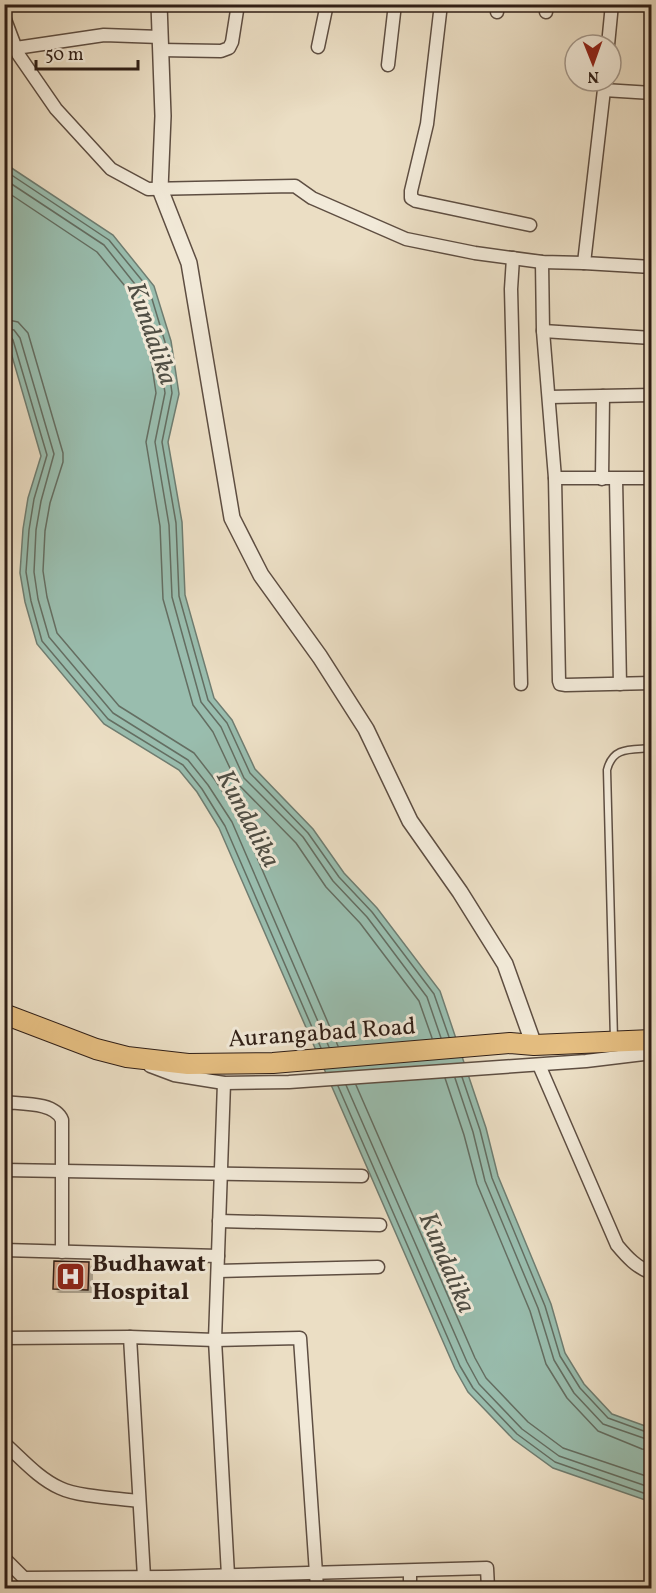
<svg xmlns="http://www.w3.org/2000/svg" width="656" height="1593" font-family="Vollkorn,serif">
  <defs>
    <filter id="shadow"><feDropShadow dx="5.5" dy="5.5" stdDeviation="1.5" flood-color="#0004"/></filter>
  </defs>
  <rect width="100%" height="100%" fill="#ebdec4"/>
  <filter id="stains"><feTurbulence type="fractalNoise" baseFrequency=".00333" numOctaves="4"/><feColorMatrix values="0 0 0 0 .2 0 0 0 0 .09 0 0 0 0 .02 0 0 0 .5 -.17"/></filter>
  <radialGradient id="worn" r=".72"><stop offset=".6" stop-color="#630" stop-opacity="0"/><stop offset="1" stop-color="#630" stop-opacity=".3"/></radialGradient>
  <polygon fill="#99bdae" stroke="#6f7d71" stroke-width="1.5" points="4,163 113,235 154,286 171,341 179,394 168,442 182,522 185,595 214,698 232,720 255,769 313,829 344,873 377,908 440,991 486,1128 498,1176 551,1304 565,1353 584,1384 612,1414 651,1428 651,1502 553,1468 513,1439 468,1392 455,1369 219,828 197,792 179,770 104,724 37,644 25,602 20,573 23,529 28,498 41,456 5,332"/>
  <g fill="none" stroke-linecap="round" stroke-linejoin="round">
    <g stroke="#646e62" stroke-width="1.5">
      <polyline points="4,170 109,240 149,289 165,342 172,393 162,442 176,523 179,596 208,700 227,723 250,773 308,833 339,877 372,912 434,994 449,1037"/>
      <polyline points="4,179 104,245 142,293 158,344 165,393 155,442 169,525 172,597 201,702 221,727 244,778 303,837 333,881 367,917 427,997 441,1038"/>
      <polyline points="4,190 97,252 134,297 149,346 156,393 146,442 160,526 163,599 193,705 213,732 237,783 296,843 326,887 360,923 419,1001 432,1038"/>
      <polyline points="4,319 18,322 28,333 63,453 63,462 50,503 45,531 43,571 47,597 57,633 119,706 194,753 215,780 240,818 338,1046"/>
      <polyline points="4,328 14,330 20,338 54,454 41,501 36,530 34,572 38,599 49,637 113,713 188,760 208,785 232,822 329,1047"/>
      <polyline points="4,335 10,336 13,340 47,455 34,499 29,530 26,572 31,601 42,641 108,719 183,765 202,789 225,826 321,1048"/>
      <polyline points="462,1077 480,1130 492,1178 545,1306 560,1356 580,1388 608,1418 652,1434"/>
      <polyline points="445,1078 464,1135 477,1184 530,1311 546,1364 567,1398 598,1431 642,1449 652,1450"/>
      <polyline points="455,1078 473,1132 485,1181 538,1308 554,1360 574,1393 603,1424 652,1441"/>
      <polyline points="346,1085 467,1362 479,1384 522,1429 559,1456 652,1488"/>
      <polyline points="356,1085 475,1358 486,1378 528,1422 563,1448 652,1478"/>
      <polyline points="338,1086 460,1366 473,1388 517,1434 555,1462 652,1496"/>
    </g>
  </g>
  <polygon fill="#d7a386" stroke="#2f1e16" stroke-width="1.5" filter="url(#shadow)" points="54,1261 89,1262 88,1290 53,1289"/>
  <g fill="none" stroke-linecap="round" stroke-linejoin="round">
    <defs>
      <path id="service" d="M 614,1040 L 607,770 C 613,746 631,750 652,748"/>
      <g id="minor">
        <polyline points="441,4 427,124 411,191 411,198 416,201 530,225"/>
        <polyline points="497,12 498,4"/>
        <polyline points="546,12 547,4"/>
        <polyline points="4,17 18,54 56,109 111,169 148,189 295,186 312,198 406,239 475,253 542,262 584,263"/>
        <polyline points="608,45 612,4"/>
        <polyline points="318,47 327,4"/>
        <polyline points="16,48 104,35 160,37"/>
        <polyline points="160,50 221,51 229,48 232,42 238,4"/>
        <polyline points="388,65 395,4"/>
        <polyline points="605,81 584,263 652,267"/>
        <polyline points="604,90 652,93"/>
        <polyline points="513,258 511,289 521,684"/>
        <polyline points="542,262 543,331 555,478 559,681 560,684 566,685 652,683"/>
        <polyline points="543,331 652,338"/>
        <polyline points="549,397 652,395"/>
        <polyline points="555,478 652,478"/>
        <polyline points="602,479 603,396"/>
        <polyline points="616,479 620,684"/>
        <path d="M 539,1065 L 617,1245 C 627,1257 637,1268 652,1273"/>
        <polyline points="150,1066 174,1075 224,1083 289,1082 586,1061 652,1053"/>
        <polyline points="224,1083 215,1340 228,1575"/>
        <path d="M 4,1102 C 21,1104 55,1102 62,1120 L 62,1252"/>
        <polyline points="4,1170 362,1176"/>
        <polyline points="219,1221 380,1225"/>
        <polyline points="4,1250 218,1256"/>
        <polyline points="218,1271 378,1267"/>
        <polyline points="4,1338 130,1337"/>
        <path d="M 4,1443 C 22,1459 38,1478 60,1488 C 79,1497 117,1498 139,1501"/>
        <polyline points="4,1558 24,1578 168,1577 487,1568 488,1588"/>
        <polyline points="410,1571 410,1588"/>
        <polyline points="144,1577 130,1337 215,1340 300,1338 317,1588"/>
      </g>
      <polyline id="tertiary" points="159,4 163,116 160,189 189,263 232,518 261,575 320,657 366,729 410,821 460,892 505,964 534,1045"/>
      <polyline id="primary" points="4,1014 96,1049 127,1057 188,1064 273,1063 510,1043 534,1045 652,1040"/>
    </defs>
    <use href="#service" stroke="#5e4e42" stroke-width="9"/>
    <use href="#minor" stroke="#5e4e42" stroke-width="15"/>
    <use href="#tertiary" stroke="#5e4e42" stroke-width="18"/>
    <use href="#primary" stroke="#2f1e16" stroke-width="22"/>
    <use href="#service" stroke="#f2ead9" stroke-width="6"/>
    <use href="#minor" stroke="#f2ead9" stroke-width="12"/>
    <use href="#tertiary" stroke="#f2ead9" stroke-width="15"/>
    <use href="#primary" stroke="#e6bf82" stroke-width="20"/>
  </g>
  <defs>
    <symbol id="hospital-square" viewBox="-11 -11 22 22"><rect x="-9" y="-9" width="18" height="18" rx="4" fill="#8f2418" stroke="#f2ead9"/><path d="M-5-5h3v3.5h4V-5h3V5h-3V1.5h-4V5h-3Z" fill="#fff"/></symbol>
  </defs>
  <g fill-rule="evenodd">
    <use href="#hospital-square" x="54" y="1260" width="33" height="33"/>
  </g>
  <g text-anchor="middle" stroke-width="6" stroke-linejoin="round" paint-order="stroke">
    <g font-size="24" fill="#2f1e16" stroke="#f2ead9">
      <text transform="translate(322 1032) rotate(-4)" y="8">Aurangabad Road</text>
    </g>
    <g font-size="24" font-weight="bold" fill="#2f1e16" stroke="#f2ead9" text-anchor="start">
      <text x="92" y="1271">Budhawat<tspan x="92" dy="28">Hospital</tspan></text>
    </g>
    <g font-size="26" font-style="italic" fill="#4f4e44" stroke="#f2ead9">
      <text transform="translate(153 333) rotate(71)" y="9">Kundalika</text>
      <text transform="translate(249 818) rotate(62)" y="9">Kundalika</text>
      <text transform="translate(448 1262) rotate(67)" y="9">Kundalika</text>
    </g>
  </g>
  <rect width="656" height="1593" fill="none" stroke="#ebdec4" stroke-width="24"/>
  <rect x="6" y="6" width="644" height="1581" fill="none" stroke="#2f1e16" stroke-width="3"/>
  <rect x="12" y="12" width="632" height="1569" fill="none" stroke="#2f1e16" stroke-width="1.5"/>
  <g transform="translate(593 63) rotate(179)"><circle r="28" fill="#f2ead9" stroke="#a4988b" stroke-width="1.5"/>
  <path d="M0-4.5L10 22L0 15L-10 22Z" fill="#8f2418"/>
  <text y="-9" font-size="16" font-weight="bold" text-anchor="middle" fill="#2f1e16">N</text>
  </g>
  <path d="M36 60v9h102v-9" fill="none" stroke="#2f1e16" stroke-width="3"/>
  <text x="45" y="60" font-size="18" fill="#2f1e16" stroke="#f2ead9" stroke-width="4.5" paint-order="stroke">50 m</text>
  <rect width="100%" height="100%" filter="url(#stains)"/>
  <rect width="100%" height="100%" fill="url(#worn)"/>
</svg>
